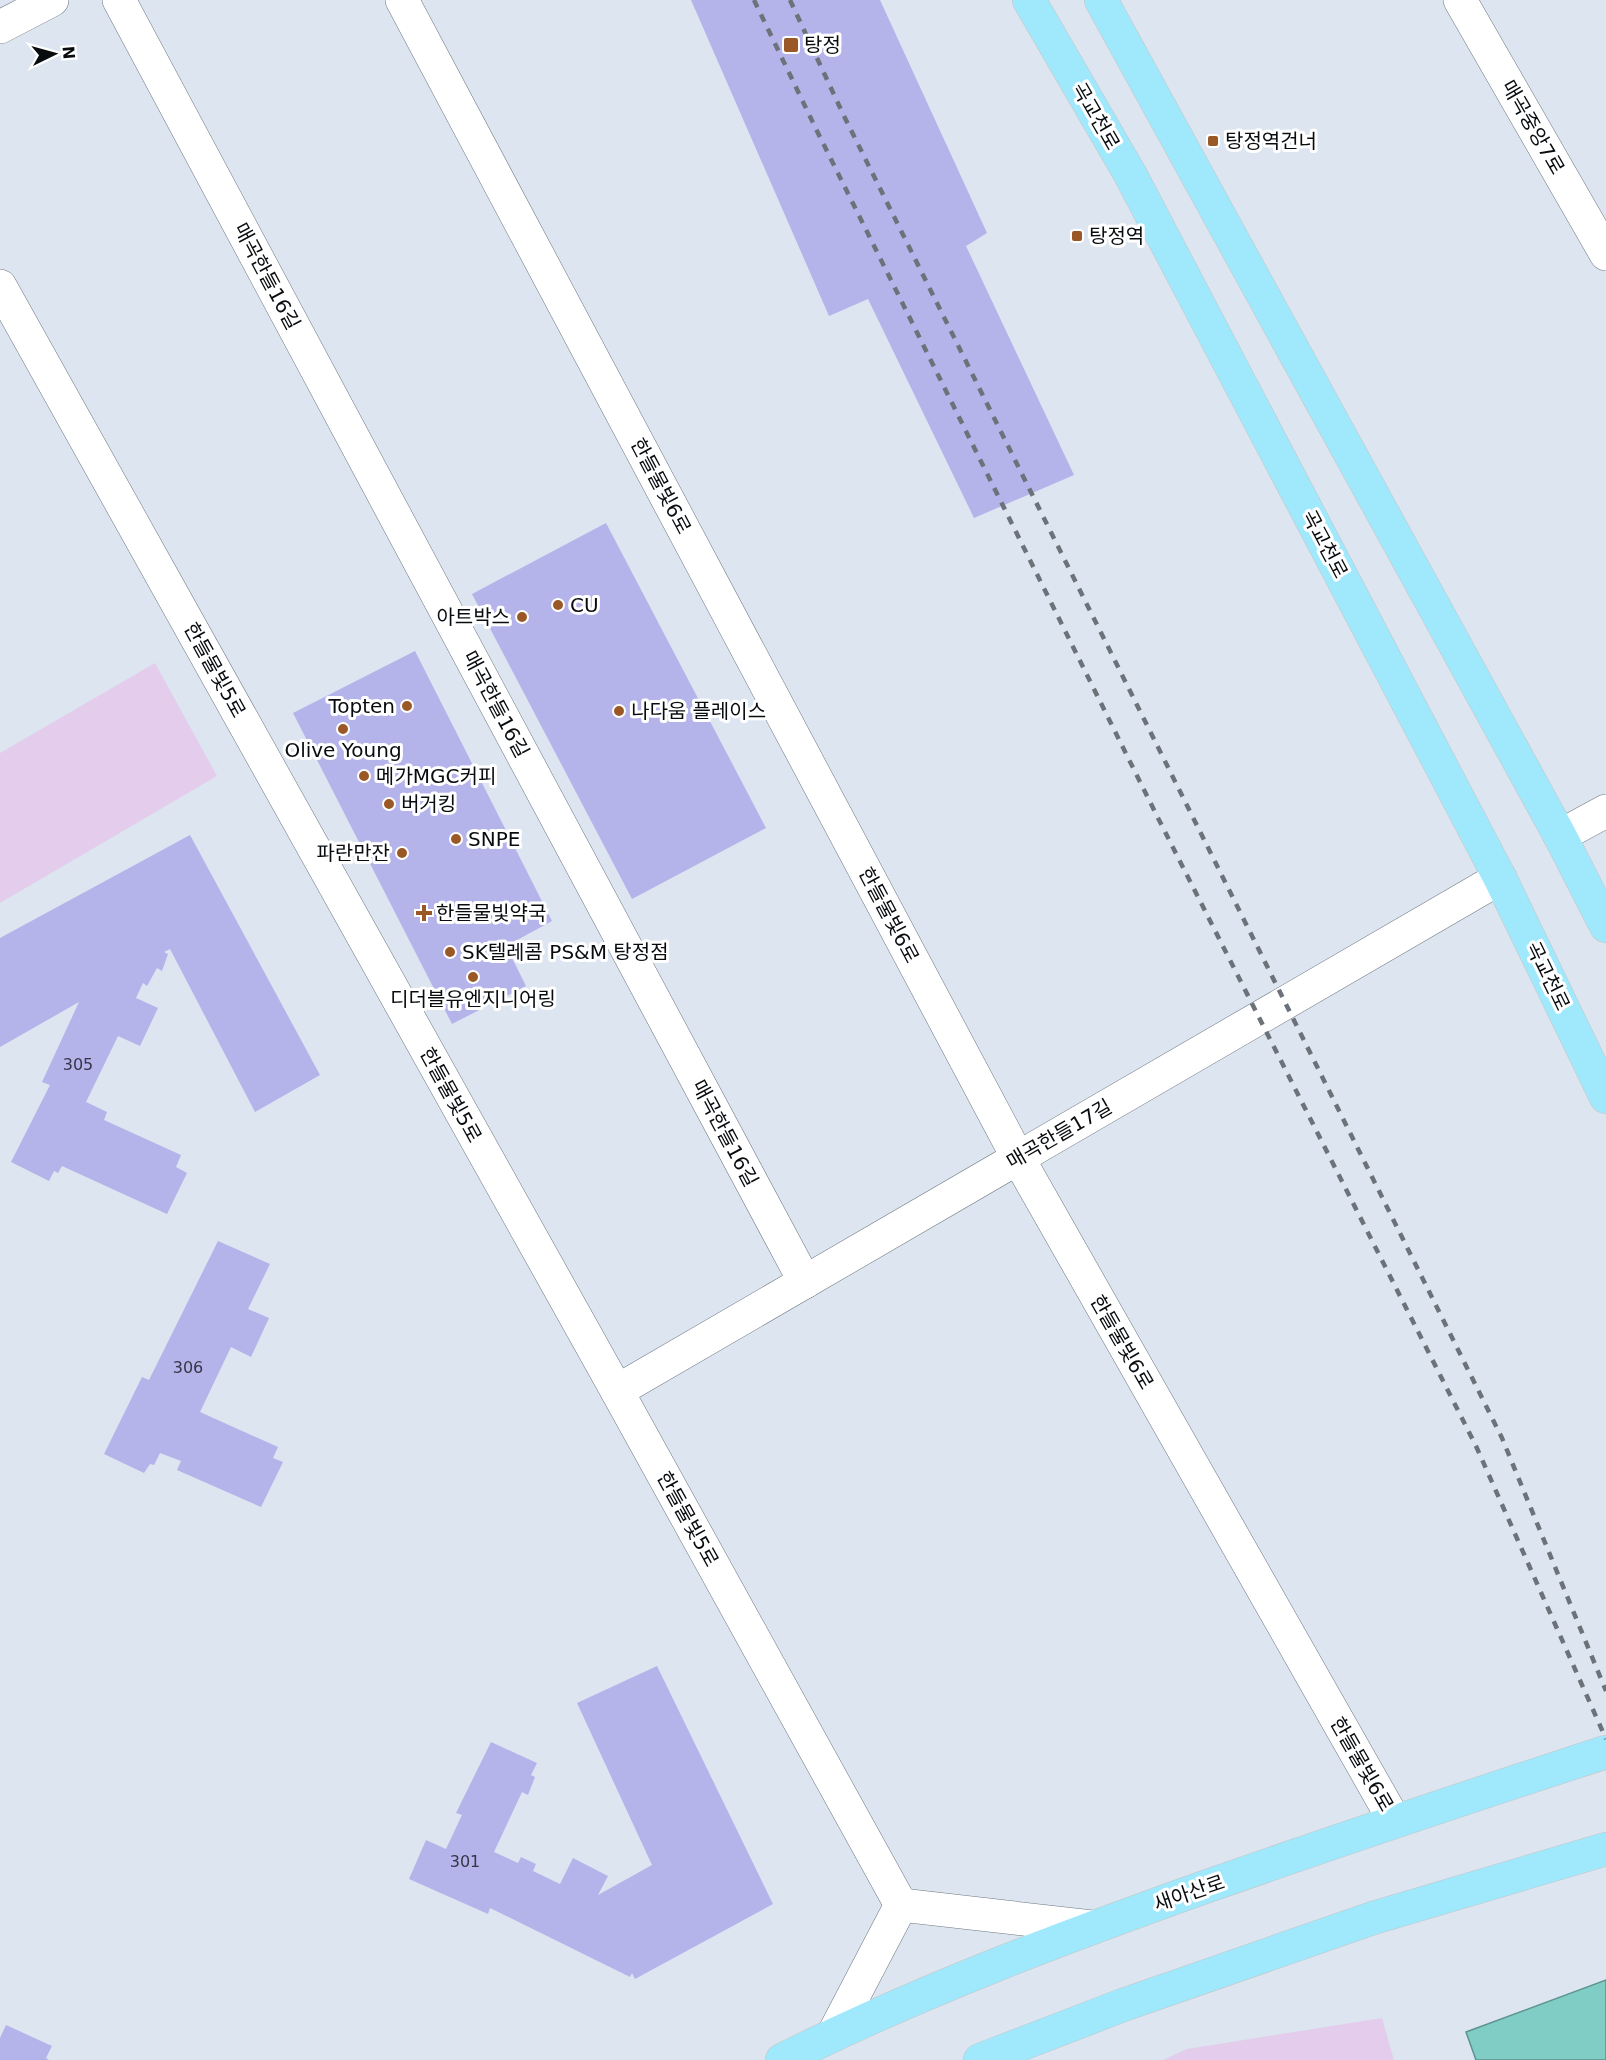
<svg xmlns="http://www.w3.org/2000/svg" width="1606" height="2060" font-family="'DejaVu Sans','Noto Sans KR',sans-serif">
  <rect width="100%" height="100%" fill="#dce5f0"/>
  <g fill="#e4cdec">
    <polygon points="155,663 217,776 0,903 0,753"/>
    <polygon points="1382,2018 1394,2060 1163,2060 1187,2049"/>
  </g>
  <polygon fill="#80cdc5" stroke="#5c938e" stroke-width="1.5" points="1606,1980 1606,2060 1476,2060 1466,2032"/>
  <g fill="#b4b4eb">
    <polygon points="691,0 880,0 987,233 966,246 1074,475 974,518 868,299 829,316"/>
    <polygon points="606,523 766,828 632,899 472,594"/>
    <polygon points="415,651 552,921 506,946 526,986 452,1024 293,713"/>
    <polygon points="190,835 320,1075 255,1112 170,949 164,952 168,954 162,971 157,968 147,986 143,983 136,998 158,1008 140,1046 118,1036 86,1102 107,1112 104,1120 181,1155 176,1167 187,1173 167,1214 62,1166 58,1173 54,1171 49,1181 11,1162 50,1085 42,1082 79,1002 0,1047 0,938"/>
    <polygon points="218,1241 270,1264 248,1309 269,1318 251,1357 231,1347 200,1412 278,1447 273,1458 283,1462 261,1507 177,1470 181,1461 160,1453 154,1465 150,1464 144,1473 104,1454 142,1377 149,1380"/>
    <polygon points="657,1666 773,1904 635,1979 632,1973 630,1977 490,1908 488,1914 409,1879 426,1840 446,1849 462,1815 456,1813 491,1742 537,1763 531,1775 535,1777 528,1795 522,1792 494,1852 518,1863 521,1857 536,1864 533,1871 560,1884 573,1858 608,1876 598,1895 652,1865 577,1703"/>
    <polygon points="6,2025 52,2046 46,2058 49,2060 0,2060 0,2038"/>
  </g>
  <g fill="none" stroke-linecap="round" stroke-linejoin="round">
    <defs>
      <g id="minor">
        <polyline points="119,0 805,1282"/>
        <polyline points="402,0 1018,1158 1394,1820"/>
        <polyline points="1460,0 1606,254"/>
        <polyline points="0,27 52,0"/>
        <polyline points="0,286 617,1391 901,1905"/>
        <polyline points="1560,836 1606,811"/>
        <polyline points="617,1391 1500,878"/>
        <polyline points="901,1905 1092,1927"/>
        <polyline points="833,2035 901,1905"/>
      </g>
      <g id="major">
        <polyline points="1029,0 1130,174 1500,878 1606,1097"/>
        <polyline points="1101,0 1560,836 1606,926"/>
        <path d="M 782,2060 C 918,1992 1059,1939 1202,1888 C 1336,1841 1471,1796 1606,1752"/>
        <polyline points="980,2060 1123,2005 1373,1918 1606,1849"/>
      </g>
    </defs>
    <use href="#minor" stroke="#6f7882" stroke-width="34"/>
    <use href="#major" stroke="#c4c5c5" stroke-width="34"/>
    <use href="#minor" stroke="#fff" stroke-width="33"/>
    <use href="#major" stroke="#a0e9fd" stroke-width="33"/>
    <g stroke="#6c7279" stroke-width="4.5" stroke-dasharray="8 8" stroke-linecap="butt">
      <polyline points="754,0 817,131 1156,814 1476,1446 1606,1739"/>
      <polyline points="790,0 843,114 1012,454 1502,1438 1606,1691"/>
    </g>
  </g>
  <g fill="#9b5827" stroke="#fff" stroke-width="2">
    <rect x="783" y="37" width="16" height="16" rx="3"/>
    <rect x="1207" y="135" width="12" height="12" rx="3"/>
    <rect x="1071" y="230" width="12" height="12" rx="3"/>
    <circle cx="558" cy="605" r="6"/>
    <circle cx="522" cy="617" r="6"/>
    <circle cx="407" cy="706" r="6"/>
    <circle cx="619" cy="711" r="6"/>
    <circle cx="343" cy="729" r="6"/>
    <circle cx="364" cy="776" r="6"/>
    <circle cx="389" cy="804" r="6"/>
    <circle cx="456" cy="839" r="6"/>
    <circle cx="402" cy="853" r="6"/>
    <path d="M421 904h6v6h6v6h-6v6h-6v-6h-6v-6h6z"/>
    <circle cx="450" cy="952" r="6"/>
    <circle cx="473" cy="977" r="6"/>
  </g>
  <g text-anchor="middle" stroke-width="6" stroke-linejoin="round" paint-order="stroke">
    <g font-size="16" fill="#343646">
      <text x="78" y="1070">305</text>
      <text x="188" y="1373">306</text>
      <text x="465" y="1867">301</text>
    </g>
    <g font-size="20" fill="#090c0f" stroke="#fff" text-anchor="start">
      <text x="804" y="52">탕정</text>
      <text x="1225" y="148">탕정역건너</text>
      <text x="1089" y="243">탕정역</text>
      <text x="570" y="612">CU</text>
      <text x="510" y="624" text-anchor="end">아트박스</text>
      <text x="395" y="713" text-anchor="end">Topten</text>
      <text x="631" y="718">나다움 플레이스</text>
      <text x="343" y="757" text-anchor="middle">Olive Young</text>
      <text x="376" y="783">메가MGC커피</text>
      <text x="401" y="811">버거킹</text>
      <text x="468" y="846">SNPE</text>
      <text x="390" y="860" text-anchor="end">파란만잔</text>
      <text x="436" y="920">한들물빛약국</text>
      <text x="462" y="959">SK텔레콤 PS&amp;M 탕정점</text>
      <text x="473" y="1006" text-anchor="middle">디더블유엔지니어링</text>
    </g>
    <g font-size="20" fill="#090c0f" stroke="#fff">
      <text transform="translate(1096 116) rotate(60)" y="7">곡교천로</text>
      <text transform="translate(1533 127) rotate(60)" y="7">매곡중앙7로</text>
      <text transform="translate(267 276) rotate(62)" y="7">매곡한들16길</text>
      <text transform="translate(661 486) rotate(62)" y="7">한들물빛6로</text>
      <text transform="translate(1325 544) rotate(62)" y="7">곡교천로</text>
      <text transform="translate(215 670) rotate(61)" y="7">한들물빛5로</text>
      <text transform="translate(496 704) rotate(62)" y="7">매곡한들16길</text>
      <text transform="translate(889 915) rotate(62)" y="7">한들물빛6로</text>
      <text transform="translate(1548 976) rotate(64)" y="7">곡교천로</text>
      <text transform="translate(451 1095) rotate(61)" y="7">한들물빛5로</text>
      <text transform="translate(725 1133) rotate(62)" y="7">매곡한들16길</text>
      <text transform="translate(1059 1134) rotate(-30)" y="7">매곡한들17길</text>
      <text transform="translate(1122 1342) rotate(60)" y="7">한들물빛6로</text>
      <text transform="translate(688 1519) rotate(61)" y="7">한들물빛5로</text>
      <text transform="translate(1362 1764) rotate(60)" y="7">한들물빛6로</text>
      <text transform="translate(1189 1893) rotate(-19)" y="7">새아산로</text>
    </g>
  </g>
  <g transform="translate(54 54) rotate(85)" stroke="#ffffff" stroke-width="4.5" paint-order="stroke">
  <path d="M0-4.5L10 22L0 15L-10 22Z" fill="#090c0f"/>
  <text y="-9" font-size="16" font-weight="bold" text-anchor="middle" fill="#090c0f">N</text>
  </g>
</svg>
